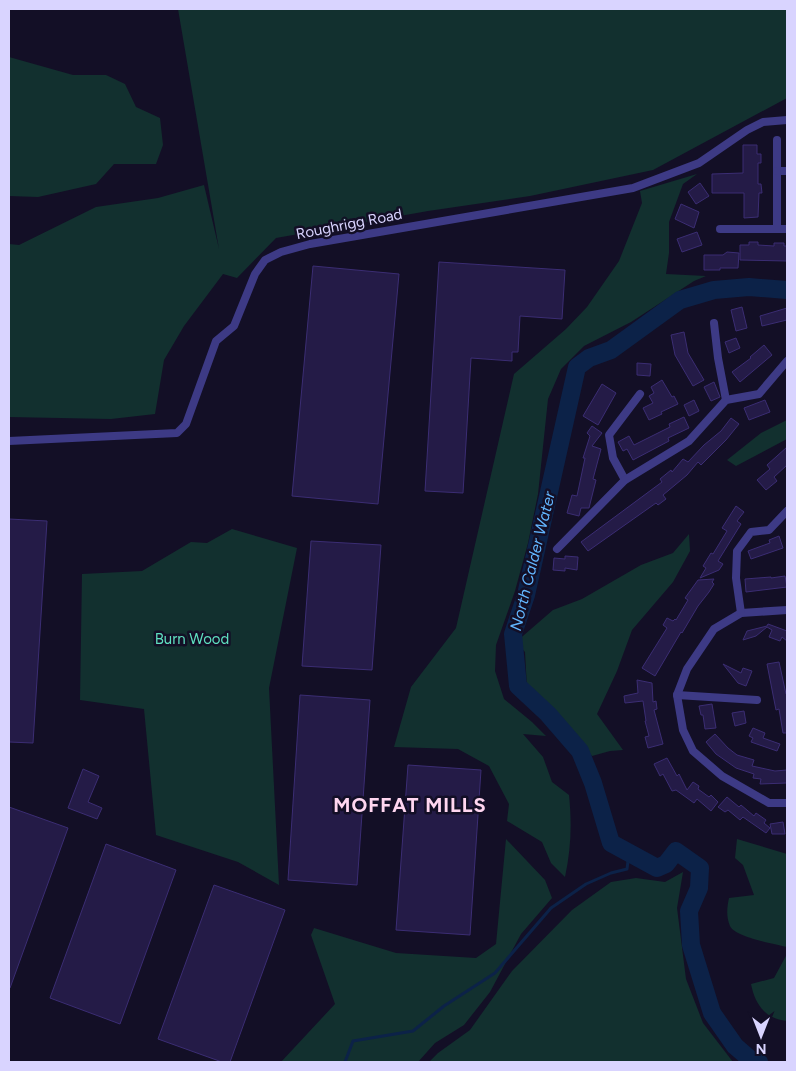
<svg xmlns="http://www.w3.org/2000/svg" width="796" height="1071" font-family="Figtree,sans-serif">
  <rect width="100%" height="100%" fill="#130f26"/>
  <g fill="#12302f">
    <polygon points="178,9 787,9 787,98 653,170 530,196 428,211 276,238 237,278 223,274 184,326 164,360 155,414 111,419 9,417 9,244 19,245 96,207 158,198 204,185 219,249"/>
    <polygon points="9,57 73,75 106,75 125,84 136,107 160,118 163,145 156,164 114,164 96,184 38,197 9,196"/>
    <path d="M 697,174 L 683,184 L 669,222 L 669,253 L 666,274 L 706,276 L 694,281 L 631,322 L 584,346 L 561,369 L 548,399 L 538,494 L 528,543 L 515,591 L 496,645 L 495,671 L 504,699 L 532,722 L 546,736 L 523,734 L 543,757 L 552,782 L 569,795 C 572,824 571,849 565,877 L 551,863 L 542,842 L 507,821 L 509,804 L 489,766 L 458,749 L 394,747 L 411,687 L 456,628 L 514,374 L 566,329 L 587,307 L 619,261 L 642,203 L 640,191 Z"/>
    <polygon points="787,420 787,439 736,466 727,460 761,433"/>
    <polygon points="232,529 297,548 269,688 279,885 238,862 156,835 144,709 80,700 82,574 142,571 191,542 207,543"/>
    <polygon points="689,534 690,551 673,582 632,630 617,671 597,714 623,750 610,751 592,756 559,717 527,688 525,652 516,642 553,610 582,599 641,565 673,553"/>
    <polygon points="506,839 545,880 552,898 521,934 490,992 464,1025 435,1043 418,1062 281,1062 335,1004 311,935 314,928 396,953 476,958 496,944"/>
    <path d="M 737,839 L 787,854 L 787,947 C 774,944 735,937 730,926 C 726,917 727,907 729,898 L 754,895 L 743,865 L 735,858 Z"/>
    <polygon points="683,872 677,908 686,979 703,1023 733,1062 429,1062 438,1053 470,1030 512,971 572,910 611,882 636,878 665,882"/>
    <path d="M 787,954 L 787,1021 C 765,1019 755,1004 751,984 L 774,978 Z"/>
  </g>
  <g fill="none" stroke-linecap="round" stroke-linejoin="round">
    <polyline stroke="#0c2248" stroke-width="3" points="345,1062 353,1041 413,1031 444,1006 495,973 551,908 586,884 611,873 627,869 629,853"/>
    <polyline stroke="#0c2248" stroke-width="18" points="759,1062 750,1059 735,1046 712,1013 691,945 689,911 699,888 700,868 676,851 666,864 657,868 611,843 593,783 580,751 548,714 518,686 513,634 526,595 577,367 589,358 611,350 680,300 714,290 749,287 787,290"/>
  </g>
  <g fill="#241b47" stroke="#3b2d73">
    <polygon points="743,145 757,145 757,154 761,154 761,163 758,163 758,184 761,184 762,193 759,193 758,217 744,218 744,193 712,193 712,174 743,173"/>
    <polygon points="700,183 709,196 696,204 688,192"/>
    <polygon points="681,204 699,212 694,228 675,219"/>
    <polygon points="697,232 702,245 682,252 677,239"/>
    <polygon points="749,242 758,242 758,245 774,246 774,243 784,243 784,246 787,246 787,261 740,260 740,245 749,245"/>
    <polygon points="727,252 739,253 738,268 720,268 720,270 704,270 704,255 723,255"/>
    <polygon points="439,262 565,270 562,319 520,316 518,352 512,352 512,361 471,358 463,493 425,491"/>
    <polygon points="313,266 399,274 378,504 292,496"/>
    <polygon points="742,307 747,328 736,331 731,310"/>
    <polygon points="787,308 787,320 762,326 760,316"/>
    <polygon points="684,332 688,353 704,380 693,386 675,355 671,335"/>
    <polygon points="736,338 740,348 729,353 725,342"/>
    <polygon points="764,345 772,355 740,382 732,372 751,358 750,357"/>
    <polygon points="637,363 651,364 650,376 637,375"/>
    <polygon points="662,380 672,397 674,396 678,404 661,412 662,414 649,420 643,408 653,403 649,396 654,393 651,387"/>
    <polygon points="714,382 720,397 711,401 704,387"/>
    <polygon points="602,384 616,393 598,425 583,416"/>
    <polygon points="694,400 699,411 689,416 684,405"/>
    <polygon points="765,400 770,412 749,420 744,408"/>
    <polygon points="684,417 689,428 668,438 669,441 633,460 627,449 623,451 618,442 629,436 634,445 670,427 669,424"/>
    <polygon points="731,418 739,424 726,440 701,465 698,462 687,475 663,495 666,499 658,505 656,503 588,551 581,542 662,482 660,479 671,470 672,472 683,459 688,462 704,445 721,431"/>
    <polygon points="592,426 602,433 592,446 601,449 593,479 596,480 589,508 581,508 579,516 567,513 572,495 577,496 585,458 583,458 590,436 587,433"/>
    <polygon points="787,447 787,465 774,477 777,481 766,490 757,480 770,469 767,465"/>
    <polygon points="736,506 744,512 737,521 741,524 718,561 723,564 719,570 700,578 706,568 703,566 711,553 713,554 727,531 722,528"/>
    <polygon points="9,519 47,521 33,743 9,742"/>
    <polygon points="779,536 783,548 751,559 748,551 770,543 769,540"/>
    <polygon points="311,541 381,545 372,670 302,666"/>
    <polygon points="565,556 578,557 577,570 565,568 565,571 553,570 554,558 565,559"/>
    <polygon points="785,576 787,587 746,592 745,579 771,577 771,578"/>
    <polygon points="714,579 712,582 714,584 709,592 698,606 682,633 681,632 655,676 642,668 667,628 663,625 667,618 673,621 675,619 676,620 688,600 685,598 698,580"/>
    <polygon points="768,624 787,631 787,641 782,637 780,641 769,637 772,630 767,627 756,636 743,640 747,631 767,626"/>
    <polygon points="779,662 786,694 787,694 787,733 783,733 779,709 776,710 767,664"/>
    <polygon points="723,664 741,673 743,668 752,671 746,686 738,683"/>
    <polygon points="637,680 652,683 653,702 656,701 657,709 654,710 663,744 648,748 645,737 649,736 645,721 646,721 643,701 625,703 624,696 638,693"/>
    <polygon points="300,695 370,700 357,885 288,880"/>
    <polygon points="712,704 716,728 705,729 703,715 701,715 699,706"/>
    <polygon points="744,711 746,723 735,726 732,713"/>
    <polygon points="753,728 765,733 763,738 780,744 777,751 751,742 753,738 749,736"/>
    <polygon points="715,734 728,748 737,755 754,760 752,766 775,771 787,770 787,783 760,784 761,779 753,778 754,774 736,768 716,754 706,742"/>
    <polygon points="667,758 677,776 679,774 687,790 693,782 699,786 698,789 709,797 711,795 718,802 711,811 697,799 694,803 676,790 672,791 663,774 660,776 654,764"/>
    <polygon points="408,765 481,770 470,935 396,930"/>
    <polygon points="83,769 99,776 88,802 102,808 97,819 68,808"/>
    <polygon points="727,797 739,807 741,805 754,816 756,813 766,820 764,823 770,828 766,833 743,817 740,820 728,810 725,812 718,807"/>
    <polygon points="9,807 68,828 10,988 9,988"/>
    <polygon points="783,822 785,834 772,834 770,824"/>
    <polygon points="106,844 176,870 120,1024 50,998"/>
    <polygon points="214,885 285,910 230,1062 222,1062 158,1039"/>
  </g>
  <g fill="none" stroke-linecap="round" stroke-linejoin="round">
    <g stroke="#3d3a85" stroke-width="8">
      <polyline points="777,140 777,229"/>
      <polyline points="777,171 787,171"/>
      <polyline points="720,229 787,229"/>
      <polyline points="714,323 718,358 726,400"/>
      <polyline points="9,441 177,433 186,424 216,341 234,326 255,274 265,260 281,252 310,244 633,188 699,163 747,130 763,122 787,120"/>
      <polyline points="625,480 613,458 609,435 640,394"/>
      <polyline points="557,549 625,480 689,441 726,400 759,394 787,361"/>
      <polyline points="787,610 741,613 714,629 687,669 677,695 683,730 693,751 722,776 769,803 787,803"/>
      <polyline points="741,613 736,578 737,551 751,532 769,530 787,511"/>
      <polyline points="677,695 757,700"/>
    </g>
  </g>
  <g text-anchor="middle" stroke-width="5" stroke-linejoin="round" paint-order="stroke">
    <g font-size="15" fill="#d9d4ff" stroke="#130f26">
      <text transform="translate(349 224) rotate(-11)" y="5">Roughrigg Road</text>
    </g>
    <g font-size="15" fill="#5fe0c0" stroke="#130f26">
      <text x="192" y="644">Burn Wood</text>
    </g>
    <g font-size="16" font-style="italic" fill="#62b6ff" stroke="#130f26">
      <text transform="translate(532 561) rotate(-76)" y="6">North Calder Water</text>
    </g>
    <g font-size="20" font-weight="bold" letter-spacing="1" fill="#ffd6f0" stroke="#130f26">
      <text x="410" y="812">MOFFAT MILLS</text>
    </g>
  </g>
  <rect width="796" height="1071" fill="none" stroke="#d9d4ff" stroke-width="20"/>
  <g transform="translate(761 1036) rotate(180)" stroke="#130f26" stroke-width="4" paint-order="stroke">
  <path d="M0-4L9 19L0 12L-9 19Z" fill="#d9d4ff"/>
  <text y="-8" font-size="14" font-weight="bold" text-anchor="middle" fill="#d9d4ff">N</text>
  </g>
</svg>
